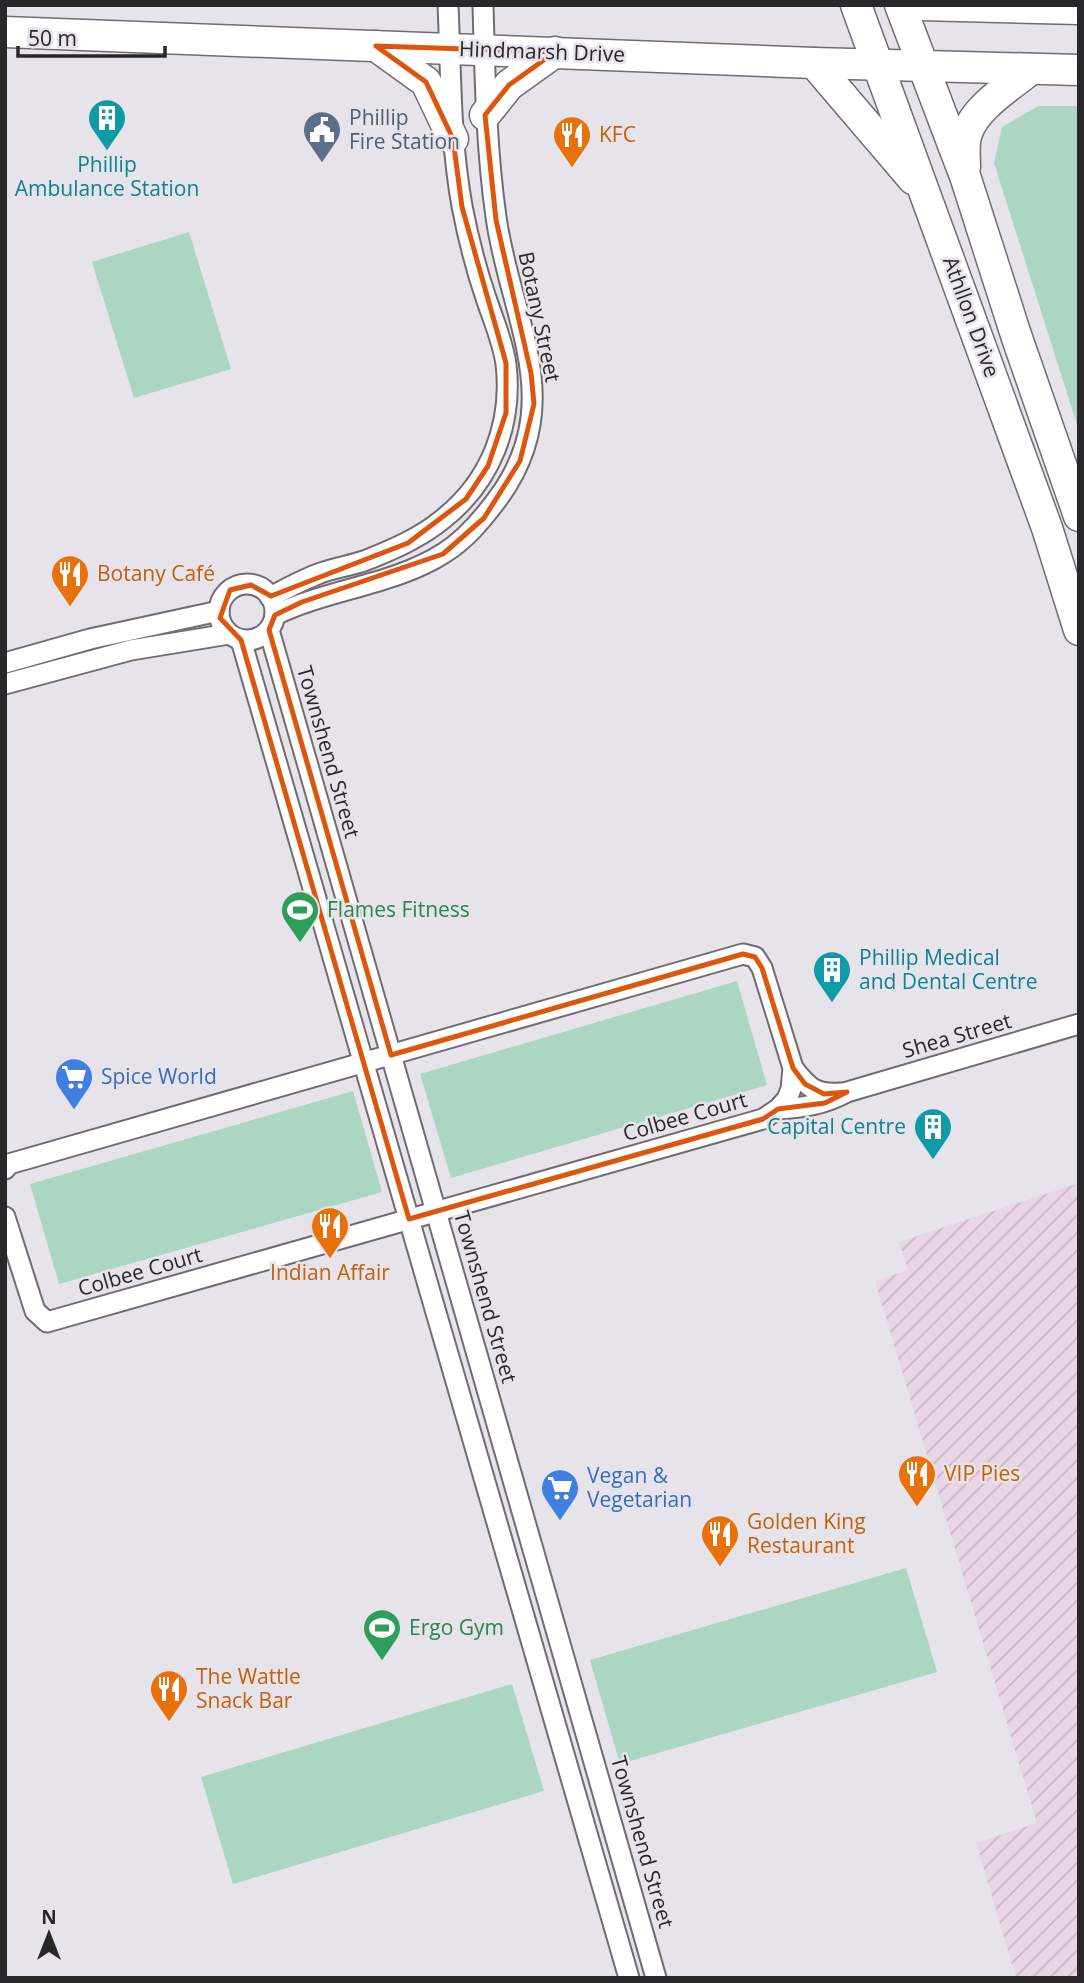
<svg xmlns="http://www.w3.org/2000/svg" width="1084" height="1983" font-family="'Open Sans',sans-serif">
  <defs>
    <pattern id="industrial-furrows" width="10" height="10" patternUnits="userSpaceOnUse" patternTransform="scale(1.75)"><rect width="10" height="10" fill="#e8d5e5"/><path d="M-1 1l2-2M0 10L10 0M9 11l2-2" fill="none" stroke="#c7b7c4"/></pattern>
  </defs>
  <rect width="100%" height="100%" fill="#e7e3ea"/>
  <polygon fill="url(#industrial-furrows)" points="1079,1183 1079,1978 1016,1978 976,1843 1037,1823 875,1281 908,1270 899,1242"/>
  <g fill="#abd6c2">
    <polygon points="1038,106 1079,106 1079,431 994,163 1002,127"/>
    <polygon points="189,232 231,369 134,398 92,262"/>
    <polygon points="737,981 767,1085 451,1178 420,1074"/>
    <polygon points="353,1091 382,1192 59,1284 30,1184"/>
    <polygon points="906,1568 937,1672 620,1764 590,1660"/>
    <polygon points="512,1684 544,1791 233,1884 201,1777"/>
  </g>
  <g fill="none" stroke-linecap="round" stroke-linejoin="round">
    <defs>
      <g id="minor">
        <circle cx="247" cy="612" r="28"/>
        <path d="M 270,597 C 286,589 302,580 318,574 C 333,568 349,566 364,561 C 392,550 420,538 443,519 C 491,481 513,424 506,364 C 503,342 493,319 486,298 C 476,269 468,237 462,206 C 450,140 451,72 448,5"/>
        <path d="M 275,615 C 328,589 394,585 444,553 C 465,540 481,521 496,501 C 570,404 510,319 496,217 C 486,146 485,76 483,5"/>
        <polyline points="269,630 656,1978"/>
        <polyline points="241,640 629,1978"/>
        <polyline points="5,663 90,639 219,611"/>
        <polyline points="5,684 131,650 229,634"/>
        <path d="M 793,1068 C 808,1088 816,1095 841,1093"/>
        <path d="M 778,1109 C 804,1108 824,1104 847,1092 L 1079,1024"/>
        <polyline points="5,1169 9,1164 743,954 755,957 762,968 793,1068 791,1089 787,1099 778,1109 763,1119 47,1322 35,1311 5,1217"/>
      </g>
      <g id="primary">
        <polyline points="856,5 1047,528 1079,630"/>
        <polyline points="900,5 966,179 1016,335 1079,516"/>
        <polyline points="921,5 1079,9"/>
        <polyline points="5,32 814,63 1079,70"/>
        <polyline points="376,46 426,82 453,139"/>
        <polyline points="814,63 913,179"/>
        <polyline points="485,115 509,85 555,52"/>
        <path d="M 965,167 C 965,155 963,144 967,133 C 976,106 1011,86 1031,69"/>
      </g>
    </defs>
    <use href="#minor" stroke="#706c72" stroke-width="23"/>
    <use href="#primary" stroke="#706c72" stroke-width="33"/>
    <use href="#minor" stroke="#fff" stroke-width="19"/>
    <use href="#primary" stroke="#fff" stroke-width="30"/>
  </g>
  <path fill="none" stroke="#de560d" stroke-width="5" stroke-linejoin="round" d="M 376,46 L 555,52 L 509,85 L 485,115 L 496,220 L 531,373 L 534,404 L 520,461 L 484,518 L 443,554 L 302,602 L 275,615 L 269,630 L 391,1055 L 743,954 L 755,957 L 762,968 L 793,1068 L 805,1084 L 824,1094 L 847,1092 L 825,1103 L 778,1109 L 763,1119 L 409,1219 L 241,640 L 220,618 L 230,590 L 251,585 L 271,596 L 408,543 L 466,499 L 488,466 L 506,413 L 506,363 L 462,207 L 453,139 L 426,82 Z"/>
  <defs>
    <symbol id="building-pin" viewBox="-11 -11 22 30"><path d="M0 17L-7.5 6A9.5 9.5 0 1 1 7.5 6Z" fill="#0f9aa8" stroke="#e7e3ea"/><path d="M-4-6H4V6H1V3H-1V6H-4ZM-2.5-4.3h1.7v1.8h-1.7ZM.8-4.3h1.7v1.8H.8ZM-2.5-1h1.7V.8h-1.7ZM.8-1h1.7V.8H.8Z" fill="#fff"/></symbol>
    <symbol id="civic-pin" viewBox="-11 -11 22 30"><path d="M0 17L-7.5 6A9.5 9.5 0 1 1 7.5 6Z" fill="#5c6f8a" stroke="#e7e3ea"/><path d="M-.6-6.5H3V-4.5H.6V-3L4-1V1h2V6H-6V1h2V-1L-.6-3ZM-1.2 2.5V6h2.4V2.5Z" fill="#fff"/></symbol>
    <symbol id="restaurant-pin" viewBox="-11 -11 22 30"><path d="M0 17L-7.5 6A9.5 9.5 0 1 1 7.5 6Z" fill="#e8710a" stroke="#e7e3ea"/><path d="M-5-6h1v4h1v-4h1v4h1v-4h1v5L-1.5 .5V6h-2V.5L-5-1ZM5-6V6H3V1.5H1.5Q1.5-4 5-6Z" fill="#fff"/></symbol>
    <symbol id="stadium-pin" viewBox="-11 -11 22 30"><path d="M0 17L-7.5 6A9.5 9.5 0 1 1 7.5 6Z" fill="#2e9e5b" stroke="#e7e3ea"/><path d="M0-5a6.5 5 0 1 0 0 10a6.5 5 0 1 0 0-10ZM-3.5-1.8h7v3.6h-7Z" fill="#fff"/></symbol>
    <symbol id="supermarket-pin" viewBox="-11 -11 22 30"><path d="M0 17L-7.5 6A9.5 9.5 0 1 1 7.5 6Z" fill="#3f7fe0" stroke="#e7e3ea"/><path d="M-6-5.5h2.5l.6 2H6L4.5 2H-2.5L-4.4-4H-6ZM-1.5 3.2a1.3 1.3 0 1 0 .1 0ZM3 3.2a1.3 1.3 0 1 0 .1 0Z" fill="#fff"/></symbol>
  </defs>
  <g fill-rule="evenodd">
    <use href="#building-pin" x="85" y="96" width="44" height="60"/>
    <use href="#civic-pin" x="300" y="108" width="44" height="60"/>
    <use href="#restaurant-pin" x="550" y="113" width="44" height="60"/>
    <use href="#restaurant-pin" x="48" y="552" width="44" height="60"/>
    <use href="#stadium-pin" x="278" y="888" width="44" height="60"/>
    <use href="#building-pin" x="810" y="948" width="44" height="60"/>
    <use href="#supermarket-pin" x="52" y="1055" width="44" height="60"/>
    <use href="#building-pin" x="911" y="1105" width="44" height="60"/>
    <use href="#restaurant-pin" x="308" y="1204" width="44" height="60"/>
    <use href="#restaurant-pin" x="895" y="1452" width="44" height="60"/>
    <use href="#supermarket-pin" x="538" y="1466" width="44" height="60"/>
    <use href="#restaurant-pin" x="698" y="1512" width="44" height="60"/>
    <use href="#stadium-pin" x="360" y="1606" width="44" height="60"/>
    <use href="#restaurant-pin" x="147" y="1667" width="44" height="60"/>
  </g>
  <g text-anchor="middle" stroke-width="5" stroke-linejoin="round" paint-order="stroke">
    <g font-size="21" fill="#282729" stroke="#e7e3ea">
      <text transform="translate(542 52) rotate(2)" y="7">Hindmarsh Drive</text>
      <text transform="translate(539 317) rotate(78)" y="7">Botany Street</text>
      <text transform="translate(971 317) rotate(70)" y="7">Athllon Drive</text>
      <text transform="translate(328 752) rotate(74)" y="7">Townshend Street</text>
      <text transform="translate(957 1036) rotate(-16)" y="7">Shea Street</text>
      <text transform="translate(685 1117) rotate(-16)" y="7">Colbee Court</text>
      <text transform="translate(140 1272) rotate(-16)" y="7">Colbee Court</text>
      <text transform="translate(485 1297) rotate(74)" y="7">Townshend Street</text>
      <text transform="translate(642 1842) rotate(74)" y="7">Townshend Street</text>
    </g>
    <g font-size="21" fill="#4e5e75" stroke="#e7e3ea" text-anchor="start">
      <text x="349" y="125">Phillip<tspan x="349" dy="24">Fire Station</tspan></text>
    </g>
    <g font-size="21" fill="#c56008" stroke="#e7e3ea" text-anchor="start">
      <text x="599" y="142">KFC</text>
      <text x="97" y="581">Botany Café</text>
      <text x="330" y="1280" text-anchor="middle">Indian Affair</text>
      <text x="944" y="1481">VIP Pies</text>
      <text x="747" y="1529">Golden King<tspan x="747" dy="24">Restaurant</tspan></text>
      <text x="196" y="1684">The Wattle<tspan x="196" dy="24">Snack Bar</tspan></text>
    </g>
    <g font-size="21" fill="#0d838f" stroke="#e7e3ea">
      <text x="107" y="172">Phillip<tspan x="107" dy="24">Ambulance Station</tspan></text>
      <text x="859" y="965" text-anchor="start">Phillip Medical<tspan x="859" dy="24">and Dental Centre</tspan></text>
      <text x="906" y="1134" text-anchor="end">Capital Centre</text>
    </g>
    <g font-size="21" fill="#27864d" stroke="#e7e3ea" text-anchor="start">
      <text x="327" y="917">Flames Fitness</text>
      <text x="409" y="1635">Ergo Gym</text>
    </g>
    <g font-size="21" fill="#366cbe" stroke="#e7e3ea" text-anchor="start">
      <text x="101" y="1084">Spice World</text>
      <text x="587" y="1483">Vegan &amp;<tspan x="587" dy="24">Vegetarian</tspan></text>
    </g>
  </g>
  <rect width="1084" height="1983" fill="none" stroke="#282729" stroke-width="14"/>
  <g transform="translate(49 1934)" stroke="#e7e3ea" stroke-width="5" paint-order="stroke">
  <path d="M0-5L12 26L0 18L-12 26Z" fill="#282729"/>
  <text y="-10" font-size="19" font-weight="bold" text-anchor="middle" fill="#282729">N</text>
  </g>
  <path d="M18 46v10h147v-10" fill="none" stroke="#282729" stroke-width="3.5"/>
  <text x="28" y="46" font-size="21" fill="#282729" stroke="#e7e3ea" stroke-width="5" paint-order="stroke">50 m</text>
</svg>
